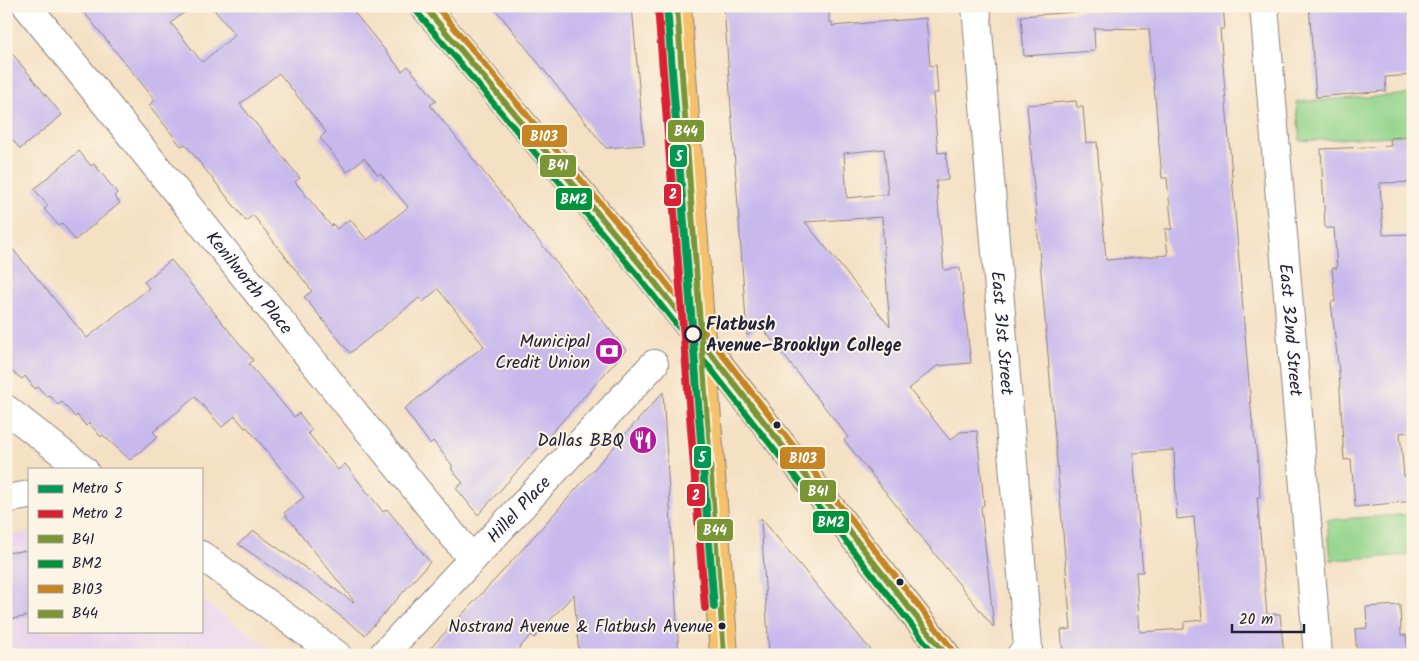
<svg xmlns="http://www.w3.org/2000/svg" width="1419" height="661" font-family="Kalam,sans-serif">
  <rect width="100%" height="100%" fill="#fcf5e5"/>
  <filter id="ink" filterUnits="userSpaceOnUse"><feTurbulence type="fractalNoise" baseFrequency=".02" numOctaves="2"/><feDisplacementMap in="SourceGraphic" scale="10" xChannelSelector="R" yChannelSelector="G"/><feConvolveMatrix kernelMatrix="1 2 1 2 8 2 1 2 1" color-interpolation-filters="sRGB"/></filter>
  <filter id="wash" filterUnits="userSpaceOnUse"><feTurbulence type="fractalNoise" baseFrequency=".0096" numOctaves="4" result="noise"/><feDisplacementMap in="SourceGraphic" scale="20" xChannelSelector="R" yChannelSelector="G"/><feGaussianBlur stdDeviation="1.12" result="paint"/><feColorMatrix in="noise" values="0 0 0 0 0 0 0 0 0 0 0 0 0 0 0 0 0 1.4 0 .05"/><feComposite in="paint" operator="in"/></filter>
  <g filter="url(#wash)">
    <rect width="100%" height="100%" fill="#f4e0c3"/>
    <polygon fill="#e8d2ee" points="29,532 29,632 201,632 201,599 280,655 6,655 6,535"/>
    <g fill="#93d48b" stroke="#5a7b63">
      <polygon points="1413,94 1413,135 1300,141 1296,102"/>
      <polygon points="1413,514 1413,555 1331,560 1327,520"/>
    </g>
    <g id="blocks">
      <g fill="#c8b9ed" fill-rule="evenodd">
        <path d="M 79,6 L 192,6 L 171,23 L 202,62 L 235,35 L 211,6 L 349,6 L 402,71 L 408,66 L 436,101 L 430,105 L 626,350 L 478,515 L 456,488 L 463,483 L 452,470 L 452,465 L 433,441 L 430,444 L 404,409 L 484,346 L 438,289 L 423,302 L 419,298 L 350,353 L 304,297 L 312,291 L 288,260 L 253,215 L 246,221 L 185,144 L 181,146 L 149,105 L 155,100 ZM 279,73 L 326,132 L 320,138 L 347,172 L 364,158 L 378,175 L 380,173 L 408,207 L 367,240 L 350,219 L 337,229 L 333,224 L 331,226 L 295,182 L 300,178 L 240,104 Z"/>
        <polygon points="493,6 632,6 644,145 606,148"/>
        <path d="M 724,6 L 829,6 L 829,22 L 832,22 L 832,26 L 926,18 L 930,66 L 936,65 L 938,93 L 933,93 L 938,153 L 946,152 L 948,180 L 936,181 L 944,270 L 960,268 L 971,363 L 937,366 L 909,389 L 950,440 L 960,432 L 977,431 L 984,505 L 981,507 L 994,628 L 844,440 L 848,437 L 760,325 L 747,336 ZM 884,149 L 888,194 L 847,198 L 844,153 ZM 882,217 L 884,251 L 890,327 L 805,222 Z"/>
        <path d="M 1170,6 L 1223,6 L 1225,29 L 1220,29 L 1252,420 L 1258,462 L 1260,497 L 1257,497 L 1267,615 L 1280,614 L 1284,655 L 1063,655 L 1061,630 L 1071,629 L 1027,105 L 1076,101 L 1077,107 L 1083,107 L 1086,143 L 1097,142 L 1106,260 L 1168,255 L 1165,229 L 1172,229 L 1167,178 L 1162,178 L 1149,29 L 1094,28 L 1095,51 L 1024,56 L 1021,16 L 1130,8 L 1171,9 ZM 1174,450 L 1177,519 L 1194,517 L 1202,620 L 1184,622 L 1184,629 L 1140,632 L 1136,572 L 1143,572 L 1133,453 Z"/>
        <polygon points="1309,6 1409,6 1413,75 1385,77 1386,91 1316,97"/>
        <polygon points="6,46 62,115 20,149 6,132"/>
        <polygon points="1413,136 1413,182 1380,183 1383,235 1413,234 1413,432 1400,433 1404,476 1413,475 1413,501 1355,507 1351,459 1344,460 1339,372 1331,302 1335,301 1332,268 1337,268 1334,228 1325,228 1321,149 1391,146 1390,138"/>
        <polygon points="79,151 91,166 94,164 117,193 114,196 120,203 75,240 62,223 59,226 44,209 48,206 34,189"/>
        <polygon points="6,241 87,338 149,288 144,282 171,260 253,360 249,364 294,417 299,413 312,430 308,433 338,470 345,464 383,512 387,509 430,562 365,635 313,595 238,544 254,531 353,602 354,601 284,513 304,497 247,427 245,428 235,416 222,427 195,397 153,432 158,437 130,460 103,435 101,437 89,423 86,426 77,415 75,417 62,402 58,405 49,395 47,397 38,387 35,389 25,376 22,379 6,367"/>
        <polygon points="663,392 679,655 579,655 574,594 534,638 531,635 513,655 424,655 502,572"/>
        <polygon points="761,518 814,582 875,655 769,655"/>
        <polygon points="29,550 29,616 6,620 6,553"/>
        <polygon points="1400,605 1401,635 1406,635 1408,655 1357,655 1355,629 1367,628 1366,607"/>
      </g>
    </g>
  </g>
  <g filter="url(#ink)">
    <use href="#blocks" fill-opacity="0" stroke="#8b817f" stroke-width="1"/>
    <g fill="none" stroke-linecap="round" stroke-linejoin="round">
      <defs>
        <g id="minor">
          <path id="s1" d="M 27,6 L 472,559"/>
          <path id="s2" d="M 976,6 L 1028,648 L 1021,655"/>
          <path id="s3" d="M 1264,6 L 1318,655"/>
          <polyline points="6,409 84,470"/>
          <polyline points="6,499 29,495"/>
          <polyline points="201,555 337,655"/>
          <path id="s4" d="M 383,655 L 654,364"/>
        </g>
        <g id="major">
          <polyline points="424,6 646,271 946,655"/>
          <polyline points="677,6 724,655"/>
        </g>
      </defs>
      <use href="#minor" stroke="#8b817f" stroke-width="30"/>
      <use href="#major" stroke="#8b817f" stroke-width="30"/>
      <use href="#minor" stroke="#fff" stroke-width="28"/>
      <use href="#major" stroke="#f5c16b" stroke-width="28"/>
      <defs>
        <polyline id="bus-1" points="424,6 646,271 946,655"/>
        <polyline id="bus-2" points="417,12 639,277 935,655"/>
        <polyline id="bus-3" points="436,6 653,266 953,650"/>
        <polyline id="bus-4" points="677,6 724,655"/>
      </defs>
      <use href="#bus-1" stroke="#fcf5e5" stroke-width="10"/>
      <use href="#bus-2" stroke="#fcf5e5" stroke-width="10"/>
      <use href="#bus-3" stroke="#fcf5e5" stroke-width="10"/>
      <use href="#bus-4" stroke="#fcf5e5" stroke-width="10"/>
      <use href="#bus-1" stroke="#799534" stroke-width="6"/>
      <use href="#bus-2" stroke="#00933c" stroke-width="6"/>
      <use href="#bus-3" stroke="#c48522" stroke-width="6"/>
      <use href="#bus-4" stroke="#799534" stroke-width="6"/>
      <defs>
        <polyline id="metro-1" points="667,6 714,607"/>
        <polyline id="metro-2" points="658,7 705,608"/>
      </defs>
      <use href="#metro-1" stroke="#fcf5e5" stroke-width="11"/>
      <use href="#metro-2" stroke="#fcf5e5" stroke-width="11"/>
      <use href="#metro-1" stroke="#009952" stroke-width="8"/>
      <use href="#metro-2" stroke="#d82233" stroke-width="8"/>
    </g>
  </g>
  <defs>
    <symbol id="bank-disc" viewBox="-11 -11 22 22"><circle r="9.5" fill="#b5179e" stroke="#fcf5e5"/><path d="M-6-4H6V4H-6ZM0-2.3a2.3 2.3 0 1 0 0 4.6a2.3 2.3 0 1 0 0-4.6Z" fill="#fff"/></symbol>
    <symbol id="restaurant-disc" viewBox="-11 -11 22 22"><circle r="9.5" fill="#b5179e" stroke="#fcf5e5"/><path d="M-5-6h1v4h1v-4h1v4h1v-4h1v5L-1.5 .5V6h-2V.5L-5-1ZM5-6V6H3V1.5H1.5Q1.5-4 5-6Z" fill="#fff"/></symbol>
  </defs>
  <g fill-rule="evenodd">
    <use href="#bank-disc" x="593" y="335" width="32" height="32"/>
    <use href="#restaurant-disc" x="627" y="424" width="32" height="32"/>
  </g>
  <circle fill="#fcf5e5" stroke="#22223b" stroke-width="2.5" cx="693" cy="334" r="8"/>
  <g fill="#22223b" stroke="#fcf5e5" stroke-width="2">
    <circle cx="777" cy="425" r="4.5"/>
    <circle cx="900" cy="582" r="4.5"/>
    <circle cx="722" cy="626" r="4.5"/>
  </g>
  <g text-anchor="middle" stroke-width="4" stroke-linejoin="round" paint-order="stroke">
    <g font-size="17" fill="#22223b" stroke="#fcf5e5" text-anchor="end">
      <text x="713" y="632">Nostrand Avenue &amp; Flatbush Avenue</text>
    </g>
    <g font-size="18" fill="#22223b" stroke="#fcf5e5">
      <text dy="6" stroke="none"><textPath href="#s1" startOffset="355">Kenilworth Place</textPath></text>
      <text dy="6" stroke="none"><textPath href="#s3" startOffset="325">East 32nd Street</textPath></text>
      <text dy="6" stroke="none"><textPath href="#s2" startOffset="328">East 31st Street</textPath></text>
      <text dy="6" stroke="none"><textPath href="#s4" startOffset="199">Hillel Place</textPath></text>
    </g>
    <g font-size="18" font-weight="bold" fill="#22223b" stroke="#fcf5e5" text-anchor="start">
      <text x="706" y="330">Flatbush<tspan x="706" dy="21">Avenue–Brooklyn College</tspan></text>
    </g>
    <g font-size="18" fill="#22223b" stroke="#fcf5e5" text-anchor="end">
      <text x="590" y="347">Municipal<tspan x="590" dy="21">Credit Union</tspan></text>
      <text x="624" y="446">Dallas BBQ</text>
    </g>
  </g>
  <g stroke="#fcf5e5" stroke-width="2">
    <rect x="667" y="119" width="38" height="24" rx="5" fill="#799534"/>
    <rect x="521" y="124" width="47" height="24" rx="5" fill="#c48522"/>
    <rect x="669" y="144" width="19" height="24" rx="5" fill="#009952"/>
    <rect x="539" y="154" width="38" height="24" rx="5" fill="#799534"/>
    <rect x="663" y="183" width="19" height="24" rx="5" fill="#d82233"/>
    <rect x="555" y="187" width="38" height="24" rx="5" fill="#00933c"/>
    <rect x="693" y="445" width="19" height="24" rx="5" fill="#009952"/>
    <rect x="779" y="446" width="47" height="24" rx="5" fill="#c48522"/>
    <rect x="799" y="479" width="38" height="24" rx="5" fill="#799534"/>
    <rect x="686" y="483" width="20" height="24" rx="5" fill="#d82233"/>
    <rect x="812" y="510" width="38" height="24" rx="5" fill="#00933c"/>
    <rect x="696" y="518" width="38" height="24" rx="5" fill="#799534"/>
  </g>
  <g font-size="14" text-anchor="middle" font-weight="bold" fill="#fff">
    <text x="686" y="136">B44</text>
    <text x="544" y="141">B103</text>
    <text x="679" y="161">5</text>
    <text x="558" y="170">B41</text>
    <text x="673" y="199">2</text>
    <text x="574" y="204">BM2</text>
    <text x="702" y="462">5</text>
    <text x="803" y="463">B103</text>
    <text x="818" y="496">B41</text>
    <text x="696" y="500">2</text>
    <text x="831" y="527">BM2</text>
    <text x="715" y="535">B44</text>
  </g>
  <rect width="1419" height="661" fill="none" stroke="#fcf5e5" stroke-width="25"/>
  <rect x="28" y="468" width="175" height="165" fill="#fcf5e5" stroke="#a5a1a1"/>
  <rect x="38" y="485" width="25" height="8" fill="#009952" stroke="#a5a1a1"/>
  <text x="72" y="493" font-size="15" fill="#22223b">Metro 5</text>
  <rect x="38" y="510" width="25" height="8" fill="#d82233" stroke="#a5a1a1"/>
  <text x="72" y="518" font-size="15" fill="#22223b">Metro 2</text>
  <rect x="38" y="535" width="25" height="8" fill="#799534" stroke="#a5a1a1"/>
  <text x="72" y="544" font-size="15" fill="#22223b">B41</text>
  <rect x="38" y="560" width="25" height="8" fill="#00933c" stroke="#a5a1a1"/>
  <text x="72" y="568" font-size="15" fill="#22223b">BM2</text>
  <rect x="38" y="585" width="25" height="8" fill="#c48522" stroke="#a5a1a1"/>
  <text x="72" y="594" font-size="15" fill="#22223b">B103</text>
  <rect x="38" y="610" width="25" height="8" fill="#799534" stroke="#a5a1a1"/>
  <text x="72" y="618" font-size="15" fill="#22223b">B44</text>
  <path d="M1232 624v8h72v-8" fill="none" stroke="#22223b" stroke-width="2.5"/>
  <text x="1239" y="624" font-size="15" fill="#22223b" stroke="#fcf5e5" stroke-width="4" paint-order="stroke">20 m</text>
</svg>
